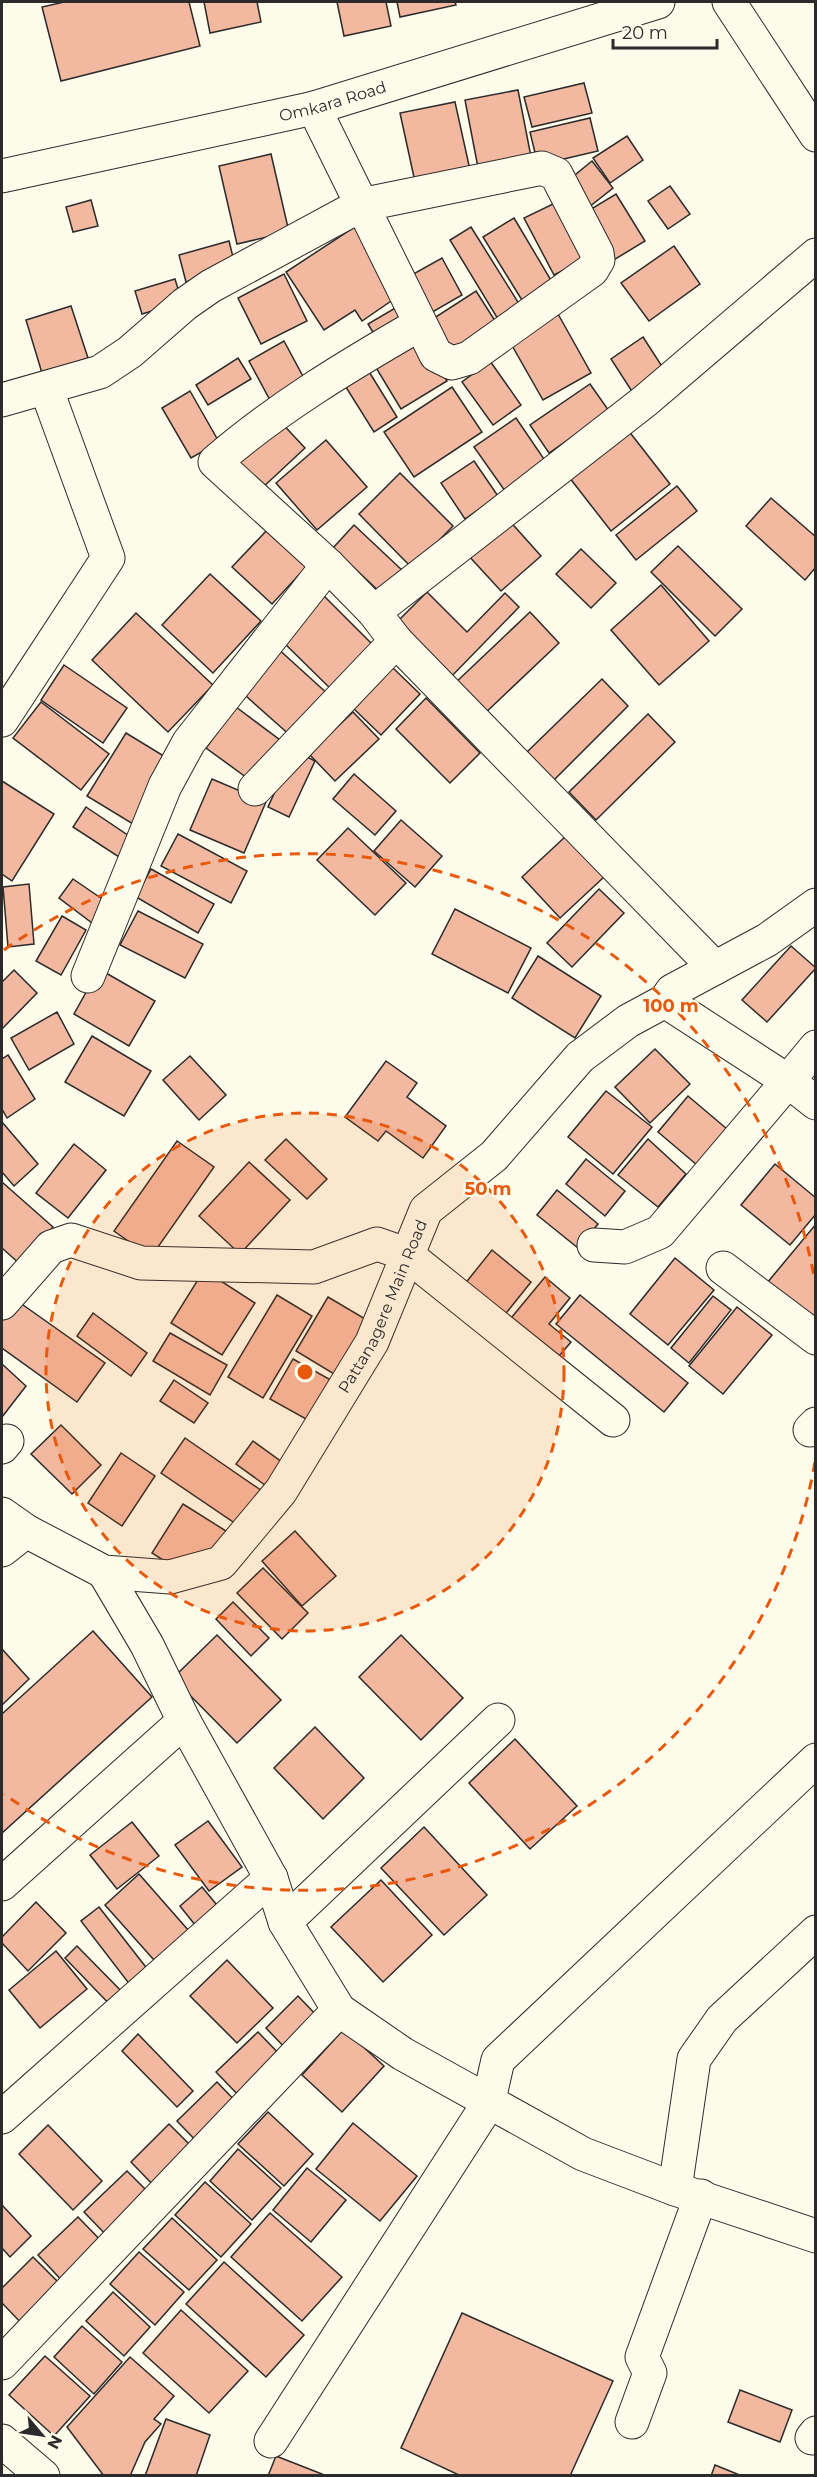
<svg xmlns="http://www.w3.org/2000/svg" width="817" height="2477" font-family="Montserrat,sans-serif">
  <rect width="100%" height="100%" fill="#fdfbea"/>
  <g fill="#f2b8a0" stroke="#2b2b2b" stroke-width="1.5">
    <polygon points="64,2 189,2 200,46 61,81 42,7"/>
    <polygon points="204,2 257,2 261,22 210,33"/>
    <polygon points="337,2 386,2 391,26 344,36"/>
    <polygon points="397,2 455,2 456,5 400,17"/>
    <polygon points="584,83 592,113 532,127 524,97"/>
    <polygon points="518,90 533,167 480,178 465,100"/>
    <polygon points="455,102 472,179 417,191 400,113"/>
    <polygon points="590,118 598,151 538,165 530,132"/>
    <polygon points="627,136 643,160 610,183 593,158"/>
    <polygon points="271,154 289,232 237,244 219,166"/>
    <polygon points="592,161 613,188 584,211 564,184"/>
    <polygon points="670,186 690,214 668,229 648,201"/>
    <polygon points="616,194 645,241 612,261 583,214"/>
    <polygon points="91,200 98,226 73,232 66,207"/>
    <polygon points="555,203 584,260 554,275 524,218"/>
    <polygon points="514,218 555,287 525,305 483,237"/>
    <polygon points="359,224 394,299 362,321 355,310 324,330 286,272"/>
    <polygon points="471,227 526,315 504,329 450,240"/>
    <polygon points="229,241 236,269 186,282 179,255"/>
    <polygon points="674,246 700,284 649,321 621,283"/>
    <polygon points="442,258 462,295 429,314 408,277"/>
    <polygon points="284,274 307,321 261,344 238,298"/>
    <polygon points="175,279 182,302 142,314 135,291"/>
    <polygon points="476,291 499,327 451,358 428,322"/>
    <polygon points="402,304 411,319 377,339 368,324"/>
    <polygon points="71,306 88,358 42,373 26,320"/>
    <polygon points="558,314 591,373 543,400 510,342"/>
    <polygon points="643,337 665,371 633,393 611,359"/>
    <polygon points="421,338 447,381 401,409 375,366"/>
    <polygon points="284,341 306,382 271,402 249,361"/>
    <polygon points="238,358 251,379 208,405 196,385"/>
    <polygon points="490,361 521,405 493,425 462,382"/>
    <polygon points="368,370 397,417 374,432 344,384"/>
    <polygon points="590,384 609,411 549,453 530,425"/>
    <polygon points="452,387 482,432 414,477 384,432"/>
    <polygon points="190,391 219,442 191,458 162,408"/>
    <polygon points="277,418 305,448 260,490 232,460"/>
    <polygon points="516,418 546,462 505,491 474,447"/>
    <polygon points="628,430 670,484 611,531 569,477"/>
    <polygon points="326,440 367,487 317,530 276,483"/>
    <polygon points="474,461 498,496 465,519 441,483"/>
    <polygon points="400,473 453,526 412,568 359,514"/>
    <polygon points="677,486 697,511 636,560 616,535"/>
    <polygon points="771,498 816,537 816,567 805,580 746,526"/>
    <polygon points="507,518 541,556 501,591 467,554"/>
    <polygon points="354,525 404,572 383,595 333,548"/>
    <polygon points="269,528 308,565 272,604 232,567"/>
    <polygon points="678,546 742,609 715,636 651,572"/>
    <polygon points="581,549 616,583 591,608 556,574"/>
    <polygon points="210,574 261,621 213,673 162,625"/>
    <polygon points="661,585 709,641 659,685 611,630"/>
    <polygon points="427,592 467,632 505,593 519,607 448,680 393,626"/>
    <polygon points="323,595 378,650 336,694 280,639"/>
    <polygon points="530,612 559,643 481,717 452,686"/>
    <polygon points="136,613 213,685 168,732 92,660"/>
    <polygon points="275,646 330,696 292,737 237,688"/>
    <polygon points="64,665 127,708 103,743 41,700"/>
    <polygon points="393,668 420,694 381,735 354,709"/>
    <polygon points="602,679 628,706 554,780 527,752"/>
    <polygon points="426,698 480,753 450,783 396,729"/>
    <polygon points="41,702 109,754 81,790 13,738"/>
    <polygon points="236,707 284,743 254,783 206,748"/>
    <polygon points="353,712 379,739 335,781 309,754"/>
    <polygon points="648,714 675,742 596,820 569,792"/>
    <polygon points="126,733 172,761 133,824 87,796"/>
    <polygon points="294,750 315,761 289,817 268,807"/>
    <polygon points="354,774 396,811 375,835 333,799"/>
    <polygon points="212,779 266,802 244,853 190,830"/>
    <polygon points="2,781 54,814 12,881 2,874"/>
    <polygon points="86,807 135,840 122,859 73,827"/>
    <polygon points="401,820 442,856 415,887 374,851"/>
    <polygon points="348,828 406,883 375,915 317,860"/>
    <polygon points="178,834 247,871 231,903 161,866"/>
    <polygon points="566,836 604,877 560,918 522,877"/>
    <polygon points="151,869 214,904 198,933 136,897"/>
    <polygon points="73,879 111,905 96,926 59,898"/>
    <polygon points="29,884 34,944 8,947 3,887"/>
    <polygon points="599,889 624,913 572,967 547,943"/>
    <polygon points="455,909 531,948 508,993 432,954"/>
    <polygon points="138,911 203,944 185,978 120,945"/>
    <polygon points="62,916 86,930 61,975 36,961"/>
    <polygon points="791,946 816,968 767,1022 742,1000"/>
    <polygon points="538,956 601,996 575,1038 512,998"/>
    <polygon points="99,969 155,1001 129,1046 74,1014"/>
    <polygon points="14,970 37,993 2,1029 2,982"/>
    <polygon points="57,1012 74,1044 29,1070 11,1038"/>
    <polygon points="92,1036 151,1071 124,1116 65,1082"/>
    <polygon points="655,1049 690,1084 650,1123 615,1087"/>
    <polygon points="8,1055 35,1099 7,1118 2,1109 2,1059"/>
    <polygon points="190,1056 226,1095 199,1120 163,1080"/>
    <polygon points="386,1061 417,1083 407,1097 446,1126 423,1158 386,1131 378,1141 345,1117"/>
    <polygon points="606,1091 652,1127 613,1174 568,1137"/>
    <polygon points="688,1096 727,1129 697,1165 658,1132"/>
    <polygon points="2,1122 38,1164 14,1186 2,1172"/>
    <polygon points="286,1139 327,1179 307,1199 265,1160"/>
    <polygon points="648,1139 686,1174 658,1207 618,1175"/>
    <polygon points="177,1141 214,1167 151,1257 114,1231"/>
    <polygon points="74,1144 106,1170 68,1218 36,1193"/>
    <polygon points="586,1159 625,1191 605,1216 566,1184"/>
    <polygon points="249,1162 290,1200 240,1254 199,1216"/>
    <polygon points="775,1164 816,1198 816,1214 790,1245 741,1205"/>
    <polygon points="2,1182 53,1227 21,1265 2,1248"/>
    <polygon points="557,1190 598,1224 578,1248 537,1215"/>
    <polygon points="816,1224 816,1323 767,1283"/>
    <polygon points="492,1250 531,1282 503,1317 464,1285"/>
    <polygon points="675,1258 714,1290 668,1345 630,1314"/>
    <polygon points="204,1270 255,1303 222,1355 171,1323"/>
    <polygon points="545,1277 570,1298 549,1324 571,1342 554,1362 507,1323"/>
    <polygon points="277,1295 312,1316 263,1398 228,1377"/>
    <polygon points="580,1295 688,1383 664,1412 556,1324"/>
    <polygon points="713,1296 731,1310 689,1363 671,1348"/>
    <polygon points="328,1297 372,1323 339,1377 296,1351"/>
    <polygon points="16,1300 105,1363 77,1402 2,1348 2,1321"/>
    <polygon points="737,1307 772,1335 723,1394 689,1366"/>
    <polygon points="93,1313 147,1353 131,1376 77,1336"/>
    <polygon points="170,1333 227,1365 210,1395 153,1361"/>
    <polygon points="293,1359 338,1384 315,1424 270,1399"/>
    <polygon points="2,1364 26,1386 2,1417"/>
    <polygon points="174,1380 208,1403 194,1423 160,1401"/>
    <polygon points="61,1425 101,1465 72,1494 31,1454"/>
    <polygon points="185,1438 265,1493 242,1528 161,1473"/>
    <polygon points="253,1441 286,1465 269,1488 236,1464"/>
    <polygon points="121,1453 155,1476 122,1526 88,1503"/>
    <polygon points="183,1504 226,1531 194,1580 152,1553"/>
    <polygon points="295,1531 336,1576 302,1606 262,1561"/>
    <polygon points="263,1568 308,1613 282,1639 237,1593"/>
    <polygon points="233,1602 269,1638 251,1656 216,1619"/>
    <polygon points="93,1631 152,1697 2,1833 2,1714"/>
    <polygon points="217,1635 281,1700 237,1743 173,1678"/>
    <polygon points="401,1635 463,1698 421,1740 359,1677"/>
    <polygon points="2,1649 29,1679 2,1705"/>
    <polygon points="315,1727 364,1778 323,1819 274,1768"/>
    <polygon points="515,1739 577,1806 530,1849 469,1783"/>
    <polygon points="208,1821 242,1867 209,1891 175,1845"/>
    <polygon points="132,1822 159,1856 117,1889 90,1855"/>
    <polygon points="424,1827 487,1895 444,1935 381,1868"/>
    <polygon points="139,1874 196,1939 162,1969 105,1905"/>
    <polygon points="381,1880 432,1935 383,1982 331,1927"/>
    <polygon points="202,1887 226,1916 203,1935 180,1906"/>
    <polygon points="36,1902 66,1933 28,1971 2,1943 2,1937"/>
    <polygon points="99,1907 152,1975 134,1990 81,1921"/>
    <polygon points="77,1946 129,1999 116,2011 65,1958"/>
    <polygon points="56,1951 87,1989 40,2028 9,1990"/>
    <polygon points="227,1960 273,2008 237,2043 190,1996"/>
    <polygon points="298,1996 321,2020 289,2052 266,2028"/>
    <polygon points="344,2029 384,2066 342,2112 302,2075"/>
    <polygon points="258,2032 286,2061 245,2102 216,2072"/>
    <polygon points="138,2034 193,2091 177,2107 122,2051"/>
    <polygon points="217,2082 241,2107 201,2146 177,2121"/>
    <polygon points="268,2112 313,2154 284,2186 238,2144"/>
    <polygon points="353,2123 417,2176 380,2221 316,2169"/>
    <polygon points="169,2124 196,2151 157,2189 131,2162"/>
    <polygon points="48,2125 102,2181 73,2210 19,2154"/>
    <polygon points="238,2149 281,2188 252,2220 210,2181"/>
    <polygon points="307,2168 346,2200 311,2242 273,2210"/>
    <polygon points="127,2171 154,2198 111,2240 84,2212"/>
    <polygon points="205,2182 251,2224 221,2257 175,2215"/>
    <polygon points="2,2205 31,2236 10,2257 2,2248"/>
    <polygon points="270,2213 342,2277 302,2321 231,2257"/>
    <polygon points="78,2217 109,2249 69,2288 38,2255"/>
    <polygon points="172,2218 217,2260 189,2290 143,2249"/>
    <polygon points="139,2252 184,2292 155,2325 110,2284"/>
    <polygon points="33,2257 66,2290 27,2329 2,2303 2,2288"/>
    <polygon points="224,2262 304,2335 266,2377 186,2304"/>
    <polygon points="113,2292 150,2327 124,2356 86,2321"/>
    <polygon points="181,2310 248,2371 209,2413 143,2353"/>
    <polygon points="462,2313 613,2381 570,2476 461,2476 401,2448"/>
    <polygon points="82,2326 122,2362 94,2394 54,2357"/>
    <polygon points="45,2356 90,2396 54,2436 9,2395"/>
    <polygon points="130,2357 174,2396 154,2419 161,2424 145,2442 130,2476 104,2476 67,2427"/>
    <polygon points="740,2390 792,2410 780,2442 728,2422"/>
    <polygon points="166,2419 210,2435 196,2476 145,2476"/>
    <polygon points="276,2456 327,2476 268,2476"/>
    <polygon points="715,2465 742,2476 711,2476"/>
  </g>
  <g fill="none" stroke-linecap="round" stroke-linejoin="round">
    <defs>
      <g id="minor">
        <polyline points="729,2 816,135"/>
        <path id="s1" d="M 2,176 L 314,108 L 658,2"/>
        <path d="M 420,324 C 349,365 277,408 215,462 L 328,565 L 374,612 L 645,401 L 816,255"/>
        <polyline points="2,400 100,372 130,352 185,304 211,286 361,205 542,168 556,174 597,253 598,260 592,270 469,358 452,363 436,355 314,108"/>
        <polyline points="374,612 396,641 715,968"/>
        <polyline points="2,720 108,558 46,388"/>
        <polyline points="255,789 396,641"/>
        <polyline points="88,976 165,786 189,742 328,565"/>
        <polyline points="665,1001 672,991 767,940 816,905"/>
        <polyline points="594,1245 625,1247 660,1232 788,1081 816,1103"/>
        <polyline points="723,1268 816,1338"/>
        <polyline points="2,1303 51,1247 71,1240 141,1263 314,1267 377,1244 406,1254 613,1420"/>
        <polyline points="810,1430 816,1424"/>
        <polyline points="2,1447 7,1441"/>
        <polyline points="2,1514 26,1531"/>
        <path id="s2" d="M 2,1550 L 26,1531 L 104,1572 L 170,1577 L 221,1563 L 281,1491 L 372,1342 L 426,1210 L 494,1156 L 580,1057 L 628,1021 L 665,1001 L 788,1081 L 816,1047"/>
        <polyline points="104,1572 147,1645 184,1721 271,1878 285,1922 339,2010 403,2054 583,2154 675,2189 816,2236"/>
        <polyline points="2,1884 184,1721"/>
        <polyline points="285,1922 498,1720"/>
        <polyline points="2,2117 271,1878"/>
        <polyline points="675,2189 694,2059 722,2019 816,1932"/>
        <polyline points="2,2363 339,2010"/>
        <polyline points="632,2422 650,2373 642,2357 701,2196"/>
        <polyline points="812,2438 816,2433"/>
        <polyline points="2,2441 43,2476"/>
        <polyline points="271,2441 488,2104 498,2060 816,1760"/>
      </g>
    </defs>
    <use href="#minor" stroke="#2b2b2b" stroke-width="35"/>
    <use href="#minor" stroke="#fdfbea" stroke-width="33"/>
  </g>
  <circle cx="305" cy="1372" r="259" fill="#e8590c" fill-opacity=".12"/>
  <g fill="none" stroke="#e8590c" stroke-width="3" stroke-dasharray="10 8">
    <circle cx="305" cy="1372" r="259"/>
    <path d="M815 1462A518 518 0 0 1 4 1794M4 950A518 518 0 0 1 815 1282"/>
  </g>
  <g text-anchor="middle" stroke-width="4.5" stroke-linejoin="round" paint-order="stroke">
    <g font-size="16" fill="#2b2b2b" stroke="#fdfbea">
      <text dy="6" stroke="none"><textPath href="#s1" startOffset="339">Omkara Road</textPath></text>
      <text dy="6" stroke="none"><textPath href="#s2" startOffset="543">Pattanagere Main Road</textPath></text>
    </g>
  </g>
  <circle cx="305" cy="1372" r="9" fill="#e8590c" stroke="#fdfbea" stroke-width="3"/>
  <g font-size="18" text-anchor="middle" font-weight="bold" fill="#e8590c" stroke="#fdfbea" stroke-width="4.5" stroke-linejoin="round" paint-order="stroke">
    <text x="671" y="1012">100 m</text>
    <text x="488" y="1195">50 m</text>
  </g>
  <rect width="817" height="2477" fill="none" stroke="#2b2b2b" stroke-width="6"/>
  <g transform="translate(42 2435) rotate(119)" stroke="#fdfbea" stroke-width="4.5" paint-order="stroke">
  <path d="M0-4.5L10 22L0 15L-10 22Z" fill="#2b2b2b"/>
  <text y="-9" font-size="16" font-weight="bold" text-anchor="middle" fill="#2b2b2b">N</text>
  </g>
  <path d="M613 39v9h104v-9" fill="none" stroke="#2b2b2b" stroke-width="3"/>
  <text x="622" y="39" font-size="18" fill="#2b2b2b" stroke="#fdfbea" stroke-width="4.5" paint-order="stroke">20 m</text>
</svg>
